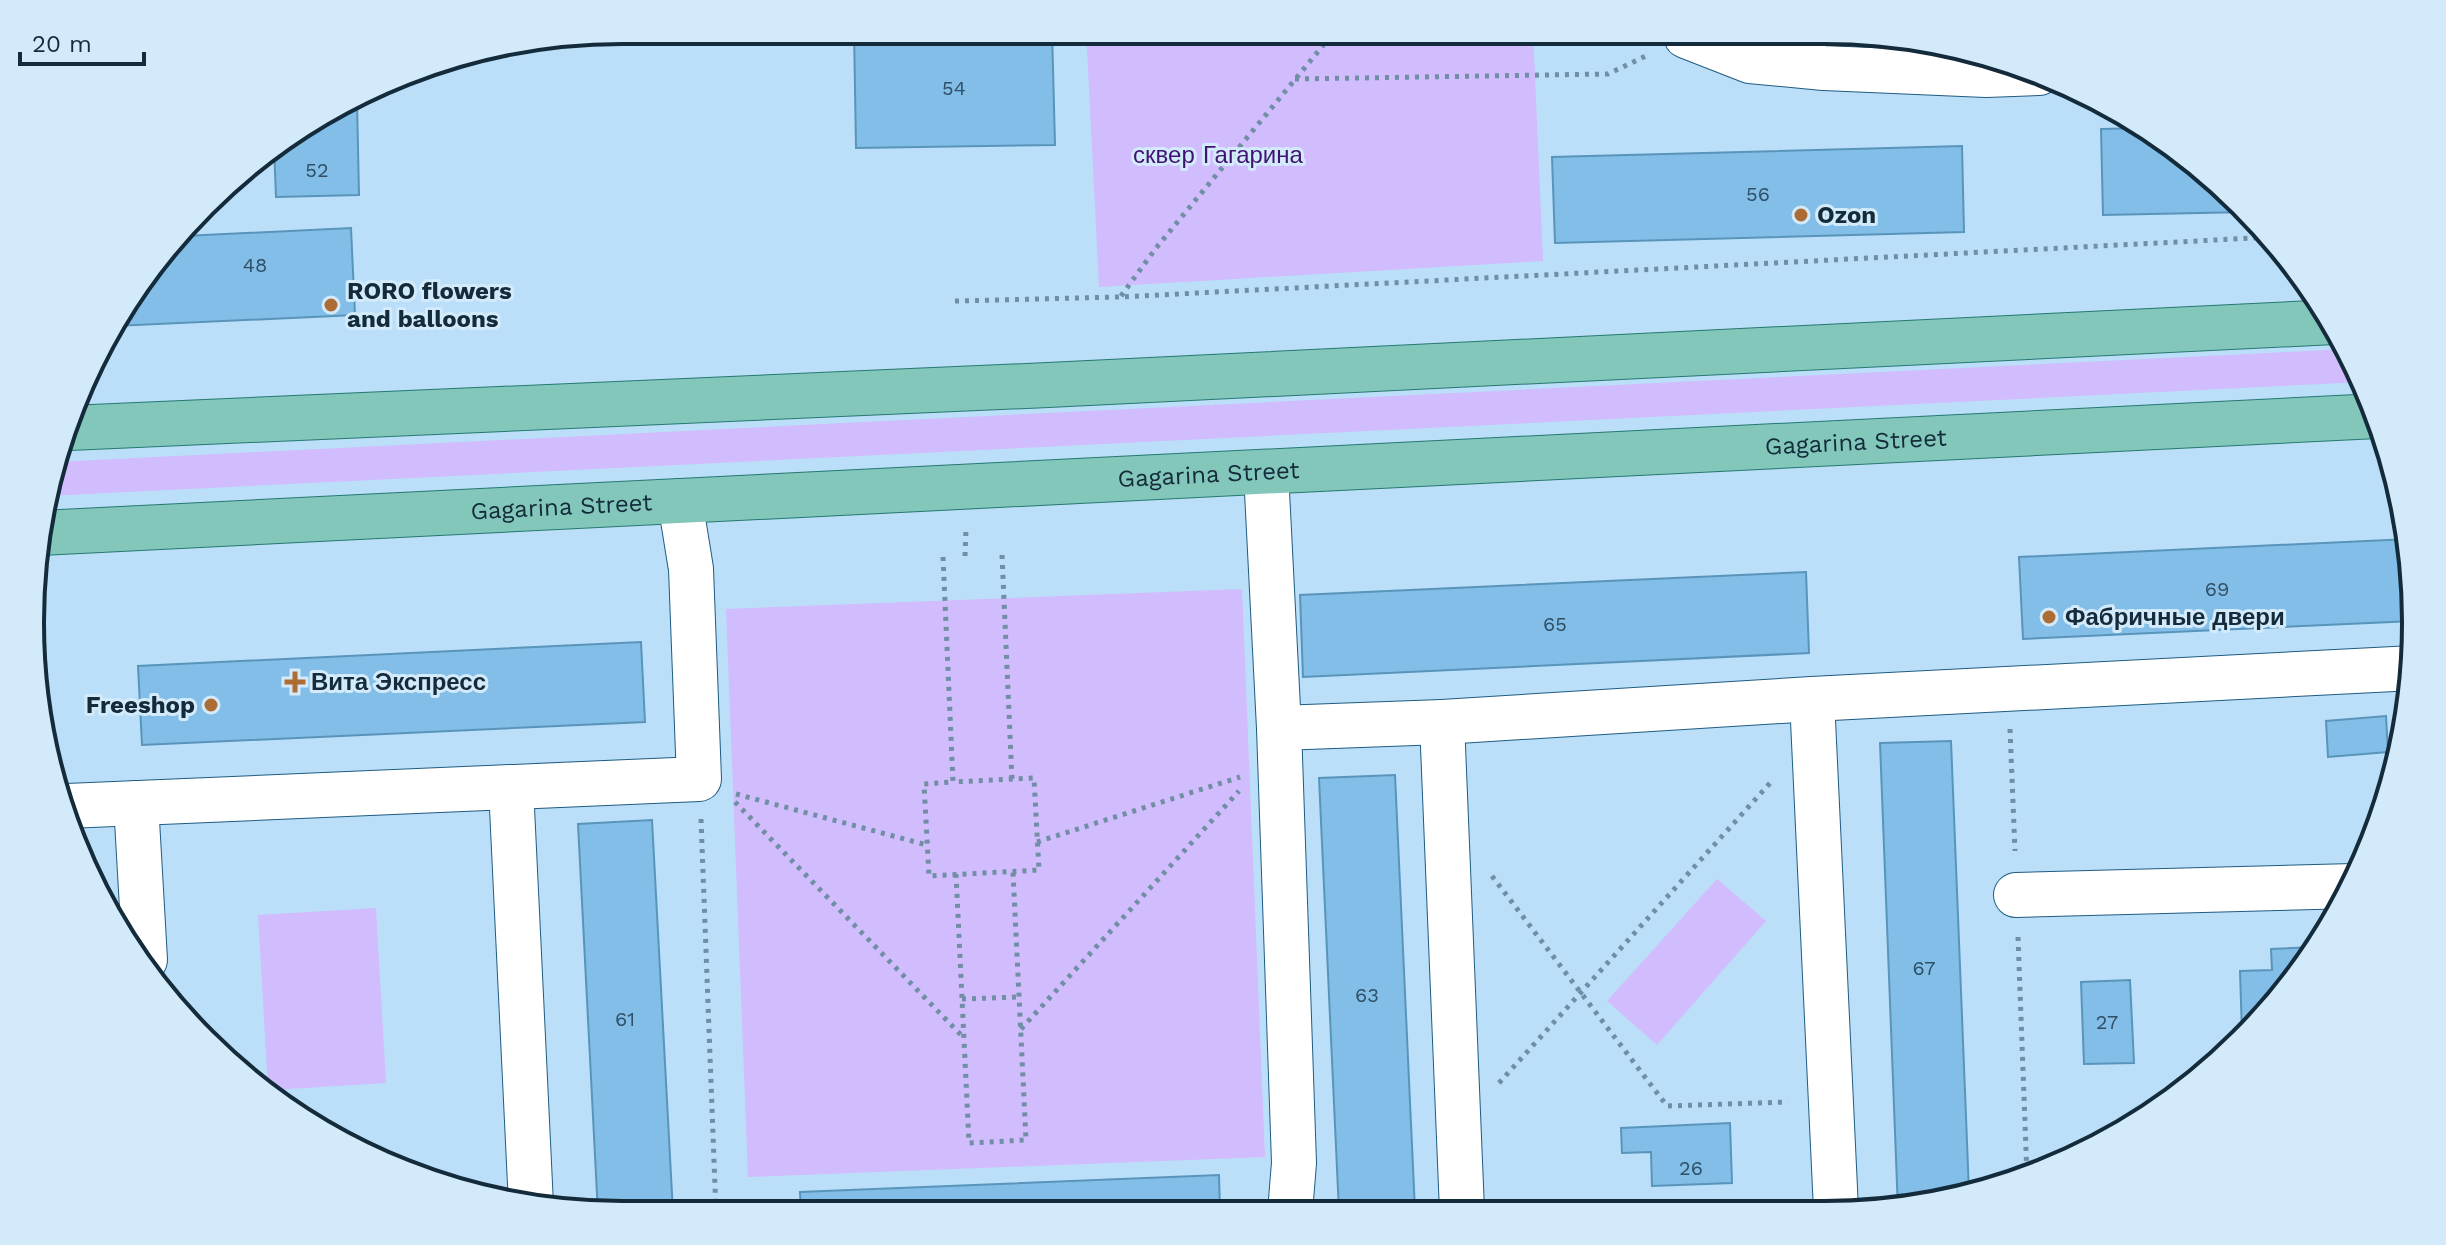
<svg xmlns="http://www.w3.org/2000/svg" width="2446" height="1245" font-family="'Work Sans',sans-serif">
  <rect width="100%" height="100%" fill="#bbdff8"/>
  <g fill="#d1bcfd">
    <polygon points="1086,30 1533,31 1543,261 1099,287"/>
    <polygon points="2347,349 2362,382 46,496 54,462"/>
    <polygon points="1242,589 1265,1157 748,1177 726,609"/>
    <polygon points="1717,879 1766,921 1657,1045 1607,1001"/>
    <polygon points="376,908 386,1083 272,1090 268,1088 258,915"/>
  </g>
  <g fill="#82bee7" stroke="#5994bb" stroke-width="2">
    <polygon points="854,30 1052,30 1055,145 856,148"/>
    <polygon points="357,102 359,195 276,197 274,146"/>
    <polygon points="2144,128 2185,153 2247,212 2103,215 2101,129"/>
    <polygon points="1962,146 1964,232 1555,243 1552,157"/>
    <polygon points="351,228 355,315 115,326 130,294 184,236"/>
    <polygon points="2409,539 2413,621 2023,639 2019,557"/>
    <polygon points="1806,572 1809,653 1303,677 1300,595"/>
    <polygon points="641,642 645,722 142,745 138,666"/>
    <polygon points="2386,716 2388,752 2328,757 2326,721"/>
    <polygon points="1951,741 1969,1192 1898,1210 1880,743"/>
    <polygon points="1395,775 1415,1211 1339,1212 1319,778"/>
    <polygon points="652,820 673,1213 598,1214 578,824"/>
    <polygon points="2313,947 2269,1014 2242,1034 2240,971 2272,970 2271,949"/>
    <polygon points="2130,980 2134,1063 2084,1064 2081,982"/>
    <polygon points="1730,1123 1732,1183 1652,1186 1651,1152 1622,1153 1621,1128"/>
    <polygon points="2068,1151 2086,1151 2068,1160"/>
    <polygon points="1219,1175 1220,1212 801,1213 800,1192"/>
  </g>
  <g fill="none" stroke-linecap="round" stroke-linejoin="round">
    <defs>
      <g id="minor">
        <polyline points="1684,31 1686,36 1750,61 1824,68 1986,75 2039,73"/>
        <polyline points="1266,472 1279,728 1442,722 1812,699 2414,668"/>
        <polyline points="1812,699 1836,1210"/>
        <polyline points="1442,722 1462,1211"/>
        <polyline points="1279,728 1294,1163 1290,1212"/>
        <polyline points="511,787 531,1205"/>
        <polyline points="136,803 145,960"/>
        <polyline points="67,806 699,779 691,569 680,501"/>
        <polyline points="2016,895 2354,886"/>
      </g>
      <g id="major">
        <polyline points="69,428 1048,385 2334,322"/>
        <path id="s1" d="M 40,533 L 2377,416"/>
      </g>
    </defs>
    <use href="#minor" stroke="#1f5c80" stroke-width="46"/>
    <use href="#major" stroke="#267871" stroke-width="46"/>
    <g stroke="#708fa4" stroke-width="5" stroke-dasharray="4 6" stroke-linecap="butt">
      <polyline points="1295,79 1608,74 1650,54"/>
      <polyline points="1121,296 1156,248 1335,31"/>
      <polyline points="955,301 1120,297 2273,237"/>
      <polyline points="1002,555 1012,780"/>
      <polyline points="965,556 966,529"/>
      <polyline points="943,557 953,782 924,784 929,876 1039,870 1034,778 953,782"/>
      <polyline points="2010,729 2015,851"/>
      <polyline points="736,794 927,845"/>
      <polyline points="735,802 962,1036"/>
      <polyline points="701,819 716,1213"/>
      <polyline points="1037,842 1240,777"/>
      <polyline points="956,874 969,1143 1026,1140 1013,872"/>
      <polyline points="1492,876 1667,1106 1788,1102"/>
      <polyline points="2018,937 2027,1176"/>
      <polyline points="962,999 1019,997"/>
      <polyline points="1021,1029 1239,791"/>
      <polyline points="1499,1083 1771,782"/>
    </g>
    <use href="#minor" stroke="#fff" stroke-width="44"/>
    <use href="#major" stroke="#83c7bb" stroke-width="44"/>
  </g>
  <g fill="#ac6c34" stroke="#d3eafb" stroke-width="3">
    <circle cx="1801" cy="215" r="8"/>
    <circle cx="331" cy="305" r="8"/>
    <circle cx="2049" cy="617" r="8"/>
    <path d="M291 670h8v8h8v8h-8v8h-8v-8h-8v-8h8z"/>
    <circle cx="211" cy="705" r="8"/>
  </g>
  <g text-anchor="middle" stroke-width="6" stroke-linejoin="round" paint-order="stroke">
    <g font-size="20" fill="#2f5066">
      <text x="954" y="95">54</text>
      <text x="317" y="177">52</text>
      <text x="1758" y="201">56</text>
      <text x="255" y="272">48</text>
      <text x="2217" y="596">69</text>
      <text x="1555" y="631">65</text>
      <text x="1924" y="975">67</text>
      <text x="1367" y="1002">63</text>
      <text x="625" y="1026">61</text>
      <text x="2107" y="1029">27</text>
      <text x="1691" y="1175">26</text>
    </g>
    <g font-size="24" fill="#401371" stroke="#d3eafb">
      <text x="1218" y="163">сквер Гагарина</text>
    </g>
    <g font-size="24" font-weight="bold" fill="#132b3b" stroke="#d3eafb" text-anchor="start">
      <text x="1817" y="223">Ozon</text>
      <text x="347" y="299">RORO flowers<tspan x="347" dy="28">and balloons</tspan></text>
      <text x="2065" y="625">Фабричные двери</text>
      <text x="311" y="690">Вита Экспресс</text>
      <text x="195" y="713" text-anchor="end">Freeshop</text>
    </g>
    <g font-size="24" fill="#132b3b" stroke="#d3eafb">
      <text dy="8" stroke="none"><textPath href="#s1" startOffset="1818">Gagarina Street</textPath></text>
      <text dy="8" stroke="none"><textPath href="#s1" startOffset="1170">Gagarina Street</textPath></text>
      <text dy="8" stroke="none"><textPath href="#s1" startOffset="522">Gagarina Street</textPath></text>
    </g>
  </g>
  <path d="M0 0H2446V1245H0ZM622 44H1824A578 578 0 0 1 2402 622V623A578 578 0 0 1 1824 1201H622A578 578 0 0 1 44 623V622A578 578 0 0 1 622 44Z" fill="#d3eafb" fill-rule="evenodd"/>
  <path fill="none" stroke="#132b3b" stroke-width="4" d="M622 44H1824A578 578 0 0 1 2402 622V623A578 578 0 0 1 1824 1201H622A578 578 0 0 1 44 623V622A578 578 0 0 1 622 44Z"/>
  <path d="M20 52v12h124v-12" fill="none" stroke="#132b3b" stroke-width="4"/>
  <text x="32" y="52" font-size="24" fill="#132b3b" stroke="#d3eafb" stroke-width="6" paint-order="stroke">20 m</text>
</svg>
